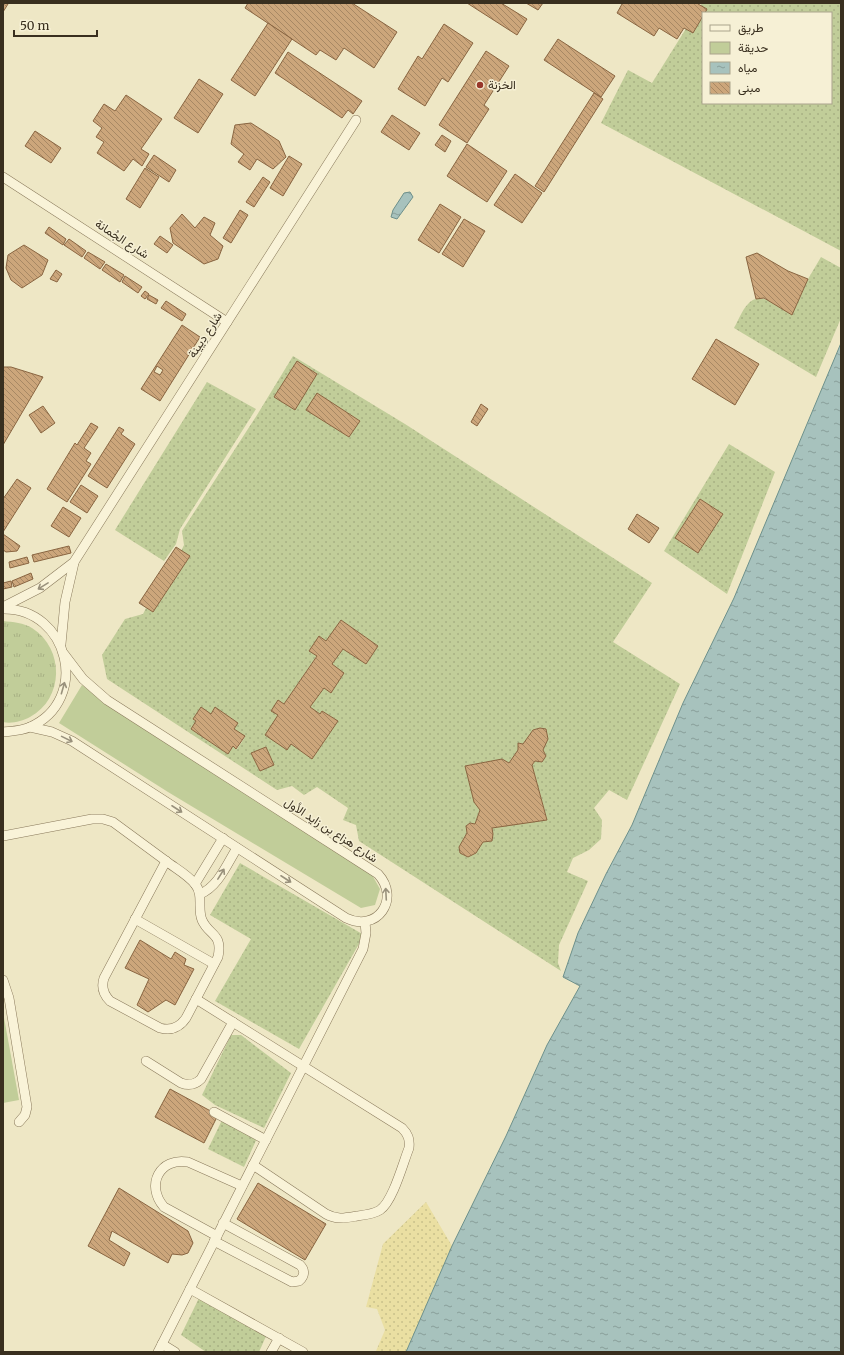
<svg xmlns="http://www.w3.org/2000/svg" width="844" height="1355" font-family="Merriweather,Vazirmatn,serif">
  <defs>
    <pattern id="grass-tufts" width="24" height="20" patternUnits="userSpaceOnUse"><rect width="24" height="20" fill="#c1cd99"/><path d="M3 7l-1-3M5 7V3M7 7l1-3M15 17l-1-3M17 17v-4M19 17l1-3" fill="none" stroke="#a7b083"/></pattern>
    <pattern id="sand-dots" width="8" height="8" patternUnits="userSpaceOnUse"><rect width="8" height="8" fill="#eadfa2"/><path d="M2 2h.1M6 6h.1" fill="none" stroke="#c9c08b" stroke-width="1.8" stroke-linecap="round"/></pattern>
    <pattern id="garden-dots" width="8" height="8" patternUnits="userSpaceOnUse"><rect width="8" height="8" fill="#c1cd99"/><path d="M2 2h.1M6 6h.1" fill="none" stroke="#a7b083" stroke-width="1.8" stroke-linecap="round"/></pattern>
    <pattern id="water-ripples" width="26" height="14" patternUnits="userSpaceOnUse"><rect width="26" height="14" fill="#a7c2bd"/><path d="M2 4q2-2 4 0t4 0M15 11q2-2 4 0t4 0" fill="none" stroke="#899e99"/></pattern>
    <pattern id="building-back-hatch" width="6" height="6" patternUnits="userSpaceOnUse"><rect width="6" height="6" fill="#cca67b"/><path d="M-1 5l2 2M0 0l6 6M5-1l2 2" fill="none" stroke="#a78864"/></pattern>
  </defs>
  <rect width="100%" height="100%" fill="#eee7c5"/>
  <path fill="url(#grass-tufts)" d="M 3,621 C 13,622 24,623 32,628 C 65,649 64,699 30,717 C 22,721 12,724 3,722 Z"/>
  <polygon fill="url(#sand-dots)" points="426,1202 452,1246 406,1352 371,1352 376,1351 385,1330 377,1309 366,1307 383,1244"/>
  <g fill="#c1cd99">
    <polygon points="82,685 130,720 371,873 380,889 375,905 361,908 168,792 59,723"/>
    <polygon points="3,1012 19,1100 3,1103"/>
  </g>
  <g fill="url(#garden-dots)" fill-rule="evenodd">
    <path d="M 702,3 L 841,3 L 841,251 L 601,123 L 628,70 L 652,83 ZM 703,13 L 831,13 L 831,103 L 703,103 Z"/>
    <path d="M 821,257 L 841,268 L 841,318 L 816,377 L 734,328 C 738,321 742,310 748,304 C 760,289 781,308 792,315 L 808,279 Z"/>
    <path d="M 293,356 L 405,424 L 652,583 L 613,642 L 680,684 L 627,800 L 609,790 L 594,808 L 602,820 L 601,839 L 589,850 L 573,858 L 567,872 L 588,881 L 559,945 L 558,963 L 561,971 L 359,841 L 356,825 L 343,820 L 348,808 L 317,787 L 304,795 L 292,786 L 277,790 L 107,679 L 102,655 L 125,619 L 143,614 L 146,608 L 153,612 L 190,556 L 181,551 L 184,545 L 182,531 L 257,415 ZM 297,361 L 317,374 L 295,409 L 274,397 ZM 317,394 L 359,420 L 349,437 L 307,410 ZM 341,620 L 378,646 L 366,664 L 343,649 L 332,664 L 344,673 L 331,693 L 324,688 L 310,707 L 320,714 L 322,711 L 338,721 L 312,759 L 291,744 L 278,715 L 284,704 ZM 201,707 L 211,714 L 215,707 L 238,723 L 234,729 L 245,737 L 237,749 L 233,746 L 228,754 L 191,729 L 196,721 L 193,719 ZM 540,728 L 546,729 L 548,739 L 543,750 L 546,756 L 542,762 L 535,761 L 532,765 L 547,819 L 492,828 L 493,834 L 492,841 L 483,842 L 476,853 L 468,857 L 460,853 L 459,847 L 467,833 L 466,826 L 470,823 L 475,824 L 480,810 L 465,766 L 502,759 L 509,763 L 518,750 L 518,743 L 523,744 L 533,730 ZM 266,747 L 274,765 L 260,771 L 252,753 Z"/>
    <polygon points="207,382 256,409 180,529 176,544 164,561 115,530"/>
    <path d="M 729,444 L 775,472 L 727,594 L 664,551 ZM 700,499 L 723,514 L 698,553 L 675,538 Z"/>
    <polygon points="240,863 364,935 299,1049 215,1001 251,939 210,915"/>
    <polygon points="231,1035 241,1035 291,1073 264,1128 215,1105 202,1095"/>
    <polygon points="223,1118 258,1136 244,1167 208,1149"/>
    <polygon points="199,1298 267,1334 259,1352 206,1352 181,1335"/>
  </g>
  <g fill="url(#water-ripples)" stroke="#6d908b">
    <polygon points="410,192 413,197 397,219 391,217 393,210 404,193"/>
    <polygon points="841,343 841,1352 406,1352 452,1246 506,1136 547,1045 580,986 563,977 578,933 606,874 632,825 683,703 734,598"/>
  </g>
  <g fill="url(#building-back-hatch)" stroke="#896541" fill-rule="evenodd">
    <polygon points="3,3 8,4 3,12"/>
    <polygon points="248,3 352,3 397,32 374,68 344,48 336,60 320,50 316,55 245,8"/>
    <polygon points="467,3 501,3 527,19 517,35"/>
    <polygon points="526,3 543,3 538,10"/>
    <polygon points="621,3 699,3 698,4 707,9 705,13 703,13 703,16 693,33 684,28 677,39 659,28 654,36 617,13 622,4"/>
    <polygon points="268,23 292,39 255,96 231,80"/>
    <polygon points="444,24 473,43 448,82 442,78 425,106 398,89 418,56 422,59"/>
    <polygon points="558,39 615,76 601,97 544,60"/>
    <polygon points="486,51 509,66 484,105 489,109 467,143 439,125"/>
    <polygon points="288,52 362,101 353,114 348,110 342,118 275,73"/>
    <polygon points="199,79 223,94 198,133 174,118"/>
    <polygon points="594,93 603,99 544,192 535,186"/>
    <polygon points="126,95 162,119 141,149 149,154 142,166 133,159 124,171 97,153 104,142 96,137 102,128 93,121 104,104 115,111"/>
    <polygon points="392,115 420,133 409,150 381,132"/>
    <polygon points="251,123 279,141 286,157 273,169 257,159 250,170 238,162 244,154 231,144 235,125"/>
    <polygon points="35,131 61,148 51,163 25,146"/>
    <polygon points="442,135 451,141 445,152 435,145"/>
    <polygon points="467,144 507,171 487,202 447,176"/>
    <polygon points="154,155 176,170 169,182 146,167"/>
    <polygon points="289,156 302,164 283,196 270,188"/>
    <polygon points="145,168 159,177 140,208 126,199"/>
    <polygon points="515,174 542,193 522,223 494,205"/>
    <polygon points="263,177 270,182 254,207 246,202"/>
    <polygon points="440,204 461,217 439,253 418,240"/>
    <polygon points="240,210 248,215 231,243 223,238"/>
    <polygon points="182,214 195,228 204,217 215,223 210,235 223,246 218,259 204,264 173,243 170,228"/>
    <polygon points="464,219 485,231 463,267 442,254"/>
    <polygon points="49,227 66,239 63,245 45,233"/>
    <polygon points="160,236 173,245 167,253 154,244"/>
    <polygon points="69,239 86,251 82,257 64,245"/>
    <polygon points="24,245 48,260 42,275 22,288 11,280 6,268 8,255"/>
    <polygon points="88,252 105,262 100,269 84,258"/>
    <polygon points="757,253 788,271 808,279 792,315 764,298 756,299 746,257"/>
    <polygon points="106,264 124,275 120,282 102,270"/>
    <polygon points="56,270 62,274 57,282 50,279"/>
    <polygon points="125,276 142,287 138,293 122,282"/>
    <polygon points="145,291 149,294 145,299 141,296"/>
    <polygon points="149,295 158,300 156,304 147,299"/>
    <polygon points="166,301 186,314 182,321 161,308"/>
    <path d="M 182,325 L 200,337 L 160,401 L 141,389 ZM 157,366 L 163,370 L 160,375 L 154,372 Z"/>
    <polygon points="716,339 759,364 735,405 692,379"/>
    <polygon points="297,361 317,374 295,410 274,397"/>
    <polygon points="3,367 11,367 43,377 3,445"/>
    <polygon points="317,393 360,421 349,437 306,410"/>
    <polygon points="481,404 488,409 477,426 471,422"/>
    <polygon points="43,406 55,423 41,433 29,415"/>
    <polygon points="91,423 98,427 84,448 91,453 86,461 91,464 67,502 47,489 75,443 77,445"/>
    <polygon points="119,427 124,430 121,434 135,444 107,488 88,476"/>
    <polygon points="17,479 31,488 3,532 3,499"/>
    <polygon points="81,485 98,496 87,513 70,502"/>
    <polygon points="700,499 723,514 698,553 675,538"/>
    <polygon points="63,507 81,518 69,537 51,526"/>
    <polygon points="637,514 659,528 649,543 628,529"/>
    <polygon points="3,534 20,546 17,551 6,552 3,550"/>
    <polygon points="69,546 71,553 34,562 32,555"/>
    <polygon points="176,547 190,556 153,612 139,603"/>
    <polygon points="27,557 29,563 10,568 9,562"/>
    <polygon points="31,573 33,579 14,587 12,581"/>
    <polygon points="11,581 12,587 3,589 3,583"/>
    <polygon points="341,620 378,646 366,664 343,649 332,664 344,673 331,693 324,688 310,707 320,714 322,711 338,721 312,759 291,744 287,750 265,735 278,715 271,711 278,700 284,704 317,656 309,651 319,636 326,641"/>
    <polygon points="201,707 211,714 215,707 238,723 234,729 245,736 236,749 233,746 228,754 191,729 196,721 193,719"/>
    <polygon points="540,728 546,729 548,739 543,750 546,756 542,762 535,761 532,765 547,820 492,828 493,834 492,841 483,842 476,853 468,857 460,853 459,847 467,833 466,826 470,823 475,824 480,810 474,802 465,766 502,759 509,763 518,750 518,743 523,744 533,730"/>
    <polygon points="266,747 274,765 260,771 251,753"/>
    <polygon points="140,940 171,959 175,952 186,959 184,965 194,969 175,1005 166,1000 148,1012 137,1005 149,979 125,968"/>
    <polygon points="170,1089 218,1115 204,1143 155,1117"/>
    <polygon points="258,1183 326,1224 305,1260 237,1219"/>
    <polygon points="119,1188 188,1231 193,1243 188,1253 182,1255 172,1254 168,1263 112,1231 109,1240 130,1253 124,1266 88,1246"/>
  </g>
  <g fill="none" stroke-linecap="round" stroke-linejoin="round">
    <defs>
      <g id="minor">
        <polyline points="3,177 227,322"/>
        <polyline points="3,607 40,588 74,562 356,120"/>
        <path d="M 3,609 C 69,608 91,700 30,727 C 21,731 12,731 3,732"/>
        <polyline points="61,644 65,602 74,563"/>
        <path d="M 30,727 L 52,732 L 72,741 L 346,918 C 377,933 401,899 378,874 L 107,700 L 83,679 L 64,654"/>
        <polyline points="3,836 92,819 103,819 113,822 166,861"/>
        <path d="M 166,861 C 175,868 188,875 195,884 C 204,895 197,908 202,920 C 209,936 223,933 218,957 L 186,1018 C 180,1027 171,1031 160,1028 L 110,1001 C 103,994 101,987 104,978 Z"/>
        <polyline points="195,884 223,838"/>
        <path d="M 200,894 C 218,887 227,864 237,848"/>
        <polyline points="135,919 214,964"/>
        <polyline points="3,980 9,998 27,1107 25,1115 19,1122"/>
        <path d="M 196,999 L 402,1128 C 408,1134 410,1139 409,1148 C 403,1163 393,1201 380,1210 C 374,1214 365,1215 357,1216 C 345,1218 337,1220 326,1214 L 253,1165"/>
        <path d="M 146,1061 L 181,1083 C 189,1086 195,1085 201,1079 L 233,1022"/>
        <polyline points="214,1112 266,1140"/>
        <path d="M 217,1236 L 164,1207 C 145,1185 160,1157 188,1162 L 242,1186"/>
        <path d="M 214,1241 L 292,1282 L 299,1281 C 305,1276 305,1270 300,1265 L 223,1223"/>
        <polyline points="190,1289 303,1352"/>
        <polyline points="162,1344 175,1352"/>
        <polyline points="158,1352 363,949 366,933 365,922"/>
        <polyline points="271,1352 279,1338"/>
      </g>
    </defs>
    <use href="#minor" stroke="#89795b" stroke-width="10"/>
    <use href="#minor" stroke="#f9f3d8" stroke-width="9"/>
  </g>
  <defs><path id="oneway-shaft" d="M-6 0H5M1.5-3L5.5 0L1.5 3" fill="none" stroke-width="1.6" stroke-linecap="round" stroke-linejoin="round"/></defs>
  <g stroke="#99917c">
    <use href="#oneway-shaft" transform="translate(43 586) rotate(148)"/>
    <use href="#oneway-shaft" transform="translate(63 688) rotate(-74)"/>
    <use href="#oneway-shaft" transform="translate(67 739) rotate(26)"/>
    <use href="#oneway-shaft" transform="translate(177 809) rotate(33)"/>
    <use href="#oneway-shaft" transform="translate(221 874) rotate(-58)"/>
    <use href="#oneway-shaft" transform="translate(286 879) rotate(33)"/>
    <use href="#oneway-shaft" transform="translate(386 894) rotate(-93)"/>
  </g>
  <circle fill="#98372b" stroke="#f6f0d5" stroke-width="1.5" cx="480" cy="85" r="4"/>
  <g text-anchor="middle" stroke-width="3" stroke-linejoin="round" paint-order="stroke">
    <g font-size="12" fill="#392f1f" stroke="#f6f0d5" text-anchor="start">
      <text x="488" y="89">الخزنة</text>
    </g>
    <g font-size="12" fill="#392f1f" stroke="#f6f0d5">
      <text transform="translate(122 239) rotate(33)" y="4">شارع الجُمانة</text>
      <text transform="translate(205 335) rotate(-57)" y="4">شارع دِيينة</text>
      <text transform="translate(331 830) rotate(33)" y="4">شارع هزاع بن زايد الأول</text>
    </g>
  </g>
  <rect width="844" height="1355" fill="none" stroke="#392f1f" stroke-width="8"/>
  <rect x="702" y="12" width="130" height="92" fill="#f6f0d5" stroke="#aaa38c"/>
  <rect x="710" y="25" width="20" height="6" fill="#f9f3d8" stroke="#aaa38c"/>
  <text x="738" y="32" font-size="12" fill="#392f1f">طريق</text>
  <rect x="710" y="42" width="20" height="12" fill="#c1cd99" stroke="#aaa38c"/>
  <text x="738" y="52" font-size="12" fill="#392f1f">حديقة</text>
  <rect x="710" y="62" width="20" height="12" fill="url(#water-ripples)" stroke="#aaa38c"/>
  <text x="738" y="72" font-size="12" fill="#392f1f">مياه</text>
  <rect x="710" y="82" width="20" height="12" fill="url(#building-back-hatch)" stroke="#aaa38c"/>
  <text x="738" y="92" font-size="12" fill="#392f1f">مبنى</text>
  <path d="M14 30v6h83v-6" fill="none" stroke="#392f1f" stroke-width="2"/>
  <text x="20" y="30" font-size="12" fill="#392f1f" stroke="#f6f0d5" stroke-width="3" paint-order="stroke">50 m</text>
</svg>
